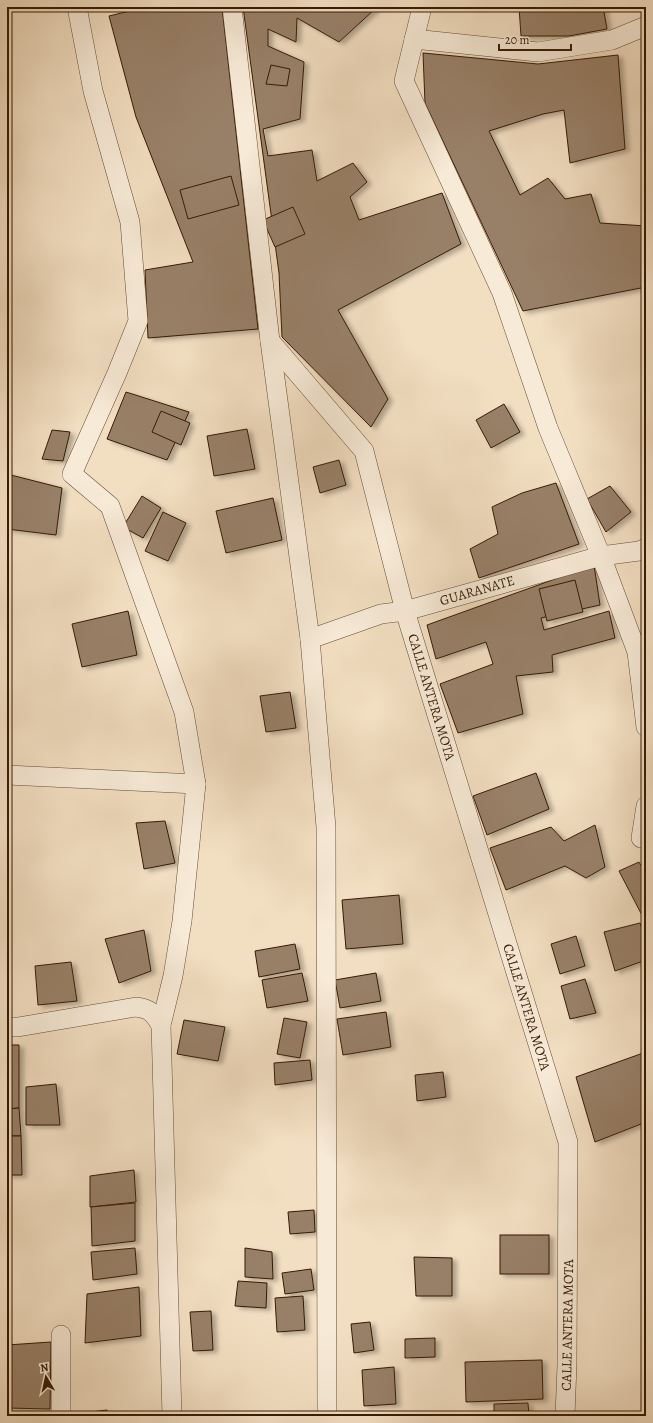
<svg xmlns="http://www.w3.org/2000/svg" width="653" height="1423" font-family="Alegreya,serif">
  <defs>
    <filter id="shadow"><feDropShadow dx="4.5" dy="2.5" stdDeviation="2" flood-color="#0004"/></filter>
  </defs>
  <rect width="100%" height="100%" fill="#f2dec1"/>
  <filter id="stains"><feTurbulence type="fractalNoise" baseFrequency=".005" numOctaves="4"/><feColorMatrix values="0 0 0 0 .2 0 0 0 0 .09 0 0 0 0 .02 0 0 0 .5 -.17"/></filter>
  <radialGradient id="worn" r=".72"><stop offset=".6" stop-color="#630" stop-opacity="0"/><stop offset="1" stop-color="#630" stop-opacity=".3"/></radialGradient>
  <g fill="#988067" stroke="#361b05" filter="url(#shadow)">
    <polygon points="146,7 222,7 258,329 148,338 145,270 193,262 136,117 109,16"/>
    <polygon points="243,7 373,7 375,9 339,42 297,18 296,42 268,29 268,46 304,62 300,119 263,129 268,156 312,150 317,181 353,163 367,182 350,197 359,220 442,193 461,244 338,310 388,399 371,427 282,337 279,273"/>
    <polygon points="519,7 603,7 607,29 569,36 521,36"/>
    <polygon points="423,53 538,64 618,55 625,149 570,163 564,110 543,114 489,131 520,195 548,178 565,199 591,194 600,223 646,226 646,287 523,311 425,103"/>
    <polygon points="271,65 290,69 287,86 266,84"/>
    <polygon points="231,176 239,205 188,219 180,190"/>
    <polygon points="293,207 305,234 275,247 263,220"/>
    <polygon points="126,392 189,412 167,460 107,439"/>
    <polygon points="504,404 520,432 491,448 476,420"/>
    <polygon points="161,411 190,423 181,445 152,432"/>
    <polygon points="247,429 255,469 214,476 207,436"/>
    <polygon points="52,430 70,432 63,461 42,459"/>
    <polygon points="339,460 346,485 320,493 313,467"/>
    <polygon points="7,474 62,488 56,535 7,529"/>
    <polygon points="556,483 579,544 479,578 470,549 498,534 492,507 522,493"/>
    <polygon points="610,486 631,512 606,532 587,499"/>
    <polygon points="142,496 161,508 143,538 123,527"/>
    <polygon points="273,498 282,540 226,553 216,511"/>
    <polygon points="163,512 186,523 168,561 145,551"/>
    <polygon points="594,565 600,605 541,618 544,630 609,611 615,638 552,655 553,672 516,676 523,714 458,733 440,684 493,664 486,642 436,659 427,625"/>
    <polygon points="575,580 583,612 547,621 539,589"/>
    <polygon points="128,611 137,655 82,667 72,624"/>
    <polygon points="290,692 296,728 266,732 260,696"/>
    <polygon points="536,773 549,809 487,835 473,796"/>
    <polygon points="165,821 175,863 144,869 136,823"/>
    <polygon points="595,825 605,867 586,878 565,866 506,890 490,848 551,827 564,841"/>
    <polygon points="639,862 646,875 645,921 619,871"/>
    <polygon points="399,895 403,944 346,949 342,900"/>
    <polygon points="640,923 646,940 646,960 615,971 604,932"/>
    <polygon points="144,930 151,971 119,983 105,939"/>
    <polygon points="576,936 585,966 560,974 551,944"/>
    <polygon points="295,944 300,969 259,977 255,951"/>
    <polygon points="71,962 77,1001 38,1005 35,966"/>
    <polygon points="302,973 308,1001 267,1008 262,980"/>
    <polygon points="376,973 381,1001 340,1008 335,980"/>
    <polygon points="585,979 596,1013 570,1019 561,986"/>
    <polygon points="386,1012 391,1047 343,1055 337,1019"/>
    <polygon points="284,1018 307,1022 300,1058 277,1054"/>
    <polygon points="184,1020 225,1027 218,1061 177,1054"/>
    <polygon points="7,1045 19,1045 19,1108 7,1109"/>
    <polygon points="646,1052 646,1122 595,1142 576,1077"/>
    <polygon points="310,1060 312,1080 275,1085 274,1063"/>
    <polygon points="443,1072 446,1097 417,1101 415,1075"/>
    <polygon points="56,1084 60,1125 26,1125 26,1087"/>
    <polygon points="19,1108 21,1136 7,1136 7,1109"/>
    <polygon points="7,1136 21,1136 22,1175 7,1175"/>
    <polygon points="134,1170 136,1202 90,1207 90,1176"/>
    <polygon points="135,1203 135,1241 92,1246 91,1207"/>
    <polygon points="314,1210 315,1232 290,1234 288,1212"/>
    <rect x="500" y="1235" width="49" height="39"/>
    <polygon points="135,1248 137,1274 93,1280 91,1252"/>
    <polygon points="245,1248 272,1252 273,1279 245,1277"/>
    <polygon points="414,1257 452,1258 452,1296 416,1296"/>
    <polygon points="311,1269 314,1290 285,1294 282,1273"/>
    <polygon points="238,1281 267,1283 266,1308 235,1306"/>
    <polygon points="139,1287 141,1336 85,1343 87,1294"/>
    <polygon points="303,1296 305,1330 277,1332 275,1298"/>
    <polygon points="211,1311 213,1350 193,1351 190,1312"/>
    <polygon points="370,1322 374,1350 354,1353 351,1324"/>
    <polygon points="435,1338 435,1357 405,1358 405,1339"/>
    <polygon points="51,1342 50,1409 7,1408 7,1345"/>
    <polygon points="542,1360 543,1399 466,1402 465,1362"/>
    <polygon points="394,1367 396,1404 364,1406 362,1370"/>
    <polygon points="528,1403 529,1416 494,1416 494,1404"/>
    <polygon points="107,1410 107,1416 74,1416 74,1414"/>
  </g>
  <g fill="none" stroke-linecap="round" stroke-linejoin="round">
    <defs>
      <g id="minor">
        <polyline points="77,7 93,91 130,222 138,321 117,373 72,474 110,506 184,712 196,784 182,921 173,976 161,1025 172,1416"/>
        <polyline points="232,7 270,341 310,639 326,827 327,1416"/>
        <polyline points="422,7 404,81 502,293 548,428 601,556 637,652 646,727"/>
        <polyline points="414,39 538,52 612,40 646,26"/>
        <polyline points="270,341 364,451 405,611 568,1142 567,1365 565,1416"/>
        <polyline points="310,639 381,614 405,611 601,556 639,551 646,548"/>
        <polyline points="7,775 196,784"/>
        <polyline points="641,838 646,806"/>
        <path d="M 7,1027 L 18,1027 L 136,1007 C 151,1009 153,1013 161,1025"/>
        <polyline points="61,1335 61,1416"/>
      </g>
    </defs>
    <use href="#minor" stroke="#654c34" stroke-width="20"/>
    <use href="#minor" stroke="#f7ead7" stroke-width="19"/>
  </g>
  <g text-anchor="middle" stroke-width="3" stroke-linejoin="round" paint-order="stroke">
    <g font-size="14" fill="#361b05" stroke="#f7ead7">
      <text transform="translate(477 590) rotate(-16)" y="5">GUARANATE</text>
      <text transform="translate(432 697) rotate(73)" y="5">CALLE ANTERA MOTA</text>
      <text transform="translate(527 1007) rotate(73)" y="5">CALLE ANTERA MOTA</text>
      <text transform="translate(567 1325) rotate(-89)" y="5">CALLE ANTERA MOTA</text>
    </g>
  </g>
  <rect width="653" height="1423" fill="none" stroke="#f2dec1" stroke-width="24"/>
  <rect x="8" y="8" width="637" height="1407" fill="none" stroke="#361b05" stroke-width="2"/>
  <rect x="12" y="12" width="629" height="1399" fill="none" stroke="#361b05"/>
  <g transform="translate(46 1377) rotate(351)" stroke="#f7ead7" stroke-width="3" paint-order="stroke">
  <path d="M0-3L7 15L0 10L-7 15Z" fill="#361b05"/>
  <text y="-6" font-size="11" font-weight="bold" text-anchor="middle" fill="#361b05">N</text>
  </g>
  <path d="M499 44v6h72v-6" fill="none" stroke="#361b05" stroke-width="2"/>
  <text x="505" y="44" font-size="12" fill="#361b05" stroke="#f7ead7" stroke-width="3" paint-order="stroke">20 m</text>
  <rect width="100%" height="100%" filter="url(#stains)"/>
  <rect width="100%" height="100%" fill="url(#worn)"/>
</svg>
